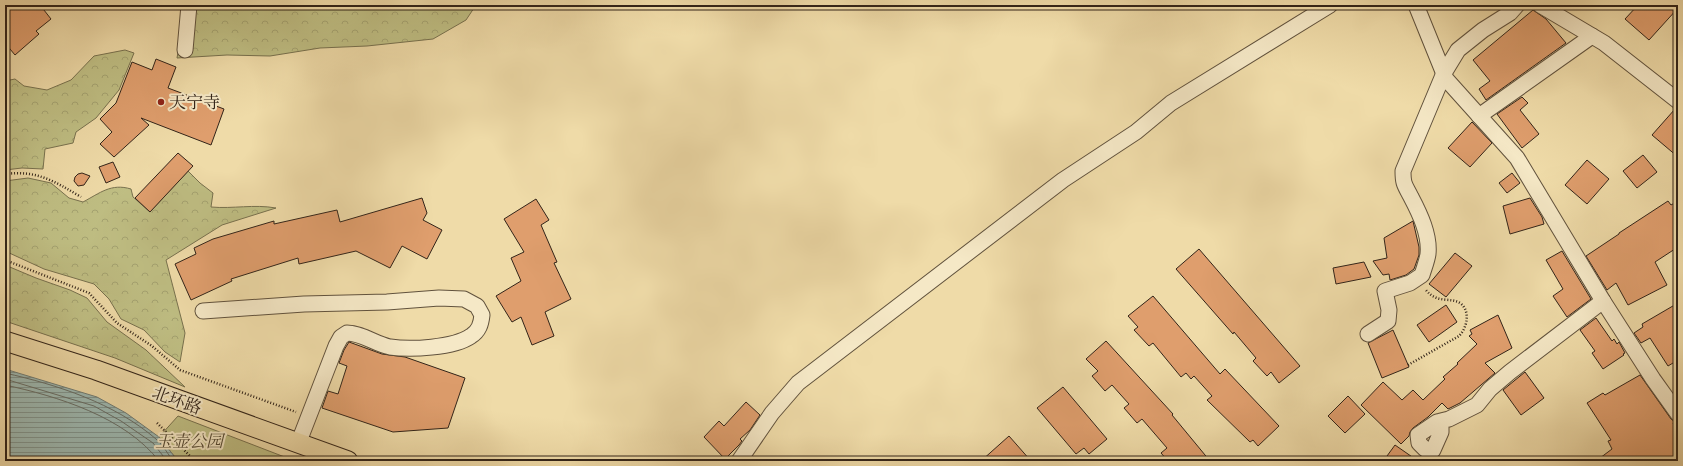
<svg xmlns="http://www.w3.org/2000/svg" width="1683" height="466" font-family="Cardo,'Noto Serif SC',serif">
  <defs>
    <pattern id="forest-crowns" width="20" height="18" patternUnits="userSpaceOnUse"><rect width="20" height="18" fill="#bfbe83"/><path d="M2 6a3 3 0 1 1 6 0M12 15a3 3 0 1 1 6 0" fill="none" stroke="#a5a371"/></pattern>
    <pattern id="water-rules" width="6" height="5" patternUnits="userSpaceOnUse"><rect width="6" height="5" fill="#9db9b2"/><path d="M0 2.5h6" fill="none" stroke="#819690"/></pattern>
  </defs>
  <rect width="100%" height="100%" fill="#efdba8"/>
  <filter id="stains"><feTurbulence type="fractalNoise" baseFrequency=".005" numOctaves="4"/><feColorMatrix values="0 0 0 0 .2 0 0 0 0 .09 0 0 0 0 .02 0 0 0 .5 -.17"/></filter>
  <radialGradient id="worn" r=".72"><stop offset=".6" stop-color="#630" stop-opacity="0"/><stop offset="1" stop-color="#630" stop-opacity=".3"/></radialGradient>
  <g fill="url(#forest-crowns)" stroke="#78714e">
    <polygon points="186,5 476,5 466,20 433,39 367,46 320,48 270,56 227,55 177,58"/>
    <polygon points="125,50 134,53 119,90 96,118 76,132 73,143 45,149 43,169 22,168 5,170 5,161 7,157 5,155 5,81 15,79 24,86 47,90 71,80 94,56"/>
    <path d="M 188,171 L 200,183 L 213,193 L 211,207 C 233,209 254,204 276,208 L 222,225 L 166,260 L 185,333 L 180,362 L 165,352 L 144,330 L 121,319 L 109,299 L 94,284 L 44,269 L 5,251 L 5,181 L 28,178 L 51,183 L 69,198 L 83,202 C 100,193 111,183 131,189 L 133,197 L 150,212 Z"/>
    <polygon points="5,265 36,278 70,290 87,298 107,322 146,350 185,387 115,358 5,321"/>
  </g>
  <polygon fill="#bfbe83" stroke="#78714e" points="178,416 295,461 178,461 159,437"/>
  <polygon fill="url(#water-rules)" stroke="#727d75" points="5,369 97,397 126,413 159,437 178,461 5,461"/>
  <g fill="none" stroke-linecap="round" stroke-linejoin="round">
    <g stroke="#686e66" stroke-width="1">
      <path d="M 5,373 C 58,385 114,403 156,439 C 163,445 168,454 173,461"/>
      <polyline points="5,379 94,406 121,421 153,443 167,461"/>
      <path d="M 5,385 C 57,396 125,417 159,461"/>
    </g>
  </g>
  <g fill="#df9e6d" stroke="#322419">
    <polygon points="5,5 40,5 51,19 36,31 39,34 15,55 5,43"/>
    <polygon points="1638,5 1678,5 1678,8 1649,40 1625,19"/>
    <polygon points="1533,10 1546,19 1566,43 1486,100 1479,89 1490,81 1473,60"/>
    <polygon points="156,59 176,67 168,88 224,109 211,145 141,118 149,125 114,157 100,144 112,132 100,119 116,103 132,62 152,70"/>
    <polygon points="1522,97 1528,103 1520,110 1539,134 1522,148 1497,114"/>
    <polygon points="1675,109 1678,110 1678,157 1652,135"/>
    <polygon points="1472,122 1492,143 1470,167 1448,148"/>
    <polygon points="178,153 193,166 150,212 135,198"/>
    <polygon points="1643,155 1657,172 1637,188 1623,171"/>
    <polygon points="1587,160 1609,179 1587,204 1565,185"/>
    <polygon points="113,162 120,177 106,183 99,167"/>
    <polygon points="82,173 90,176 84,185 78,186 74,181 75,177 78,174"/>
    <polygon points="1512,173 1520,183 1507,193 1499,183"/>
    <polygon points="422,198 427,213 423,220 442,230 427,259 402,246 390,268 356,251 299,264 298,258 231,279 232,281 191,300 175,264 196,254 194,248 213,239 274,221 274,224 337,210 340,222"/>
    <polygon points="1530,198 1542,217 1544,224 1510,234 1503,206"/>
    <polygon points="536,199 549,220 541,225 557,262 554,263 571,299 545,312 554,336 532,345 521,317 512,322 496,296 521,281 511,258 524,252 504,219"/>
    <polygon points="1668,201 1671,205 1678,201 1678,247 1655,262 1667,285 1628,305 1616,283 1607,290 1586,256 1619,234 1619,233"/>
    <polygon points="1413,221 1419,247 1419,255 1414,269 1406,275 1390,280 1389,274 1383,275 1373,261 1387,258 1384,238"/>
    <polygon points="1199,249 1300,366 1279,383 1271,372 1267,376 1253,361 1256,358 1234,332 1233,334 1176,269"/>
    <polygon points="1562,251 1591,299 1567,317 1553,296 1563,289 1546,260"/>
    <polygon points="1455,253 1472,266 1446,297 1429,284"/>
    <polygon points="1364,262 1371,277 1336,284 1333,268"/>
    <polygon points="1153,296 1220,374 1225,369 1279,426 1258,446 1253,440 1250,442 1207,400 1212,396 1194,376 1191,379 1186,373 1181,377 1153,343 1149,346 1134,330 1138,327 1128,316"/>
    <polygon points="1678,303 1678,360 1668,366 1650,338 1641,343 1634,333 1643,327 1642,324"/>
    <polygon points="1446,305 1457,322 1429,342 1417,325"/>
    <polygon points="1498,315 1512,348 1485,363 1495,373 1460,403 1448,409 1442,403 1428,417 1413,428 1410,432 1409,436 1401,444 1361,405 1383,382 1402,400 1413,390 1423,400 1445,379 1443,377 1458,364 1457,363 1477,344 1469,336 1472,334 1470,330"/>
    <polygon points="1596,318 1612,341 1614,339 1617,344 1619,342 1625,353 1623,354 1624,355 1603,369 1592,353 1595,351 1580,330"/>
    <polygon points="1393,330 1409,367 1382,378 1368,343"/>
    <polygon points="1106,341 1173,414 1172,415 1210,461 1168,461 1161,453 1167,448 1142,419 1137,423 1124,408 1129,404 1120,394 1112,385 1105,391 1092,376 1098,371 1086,359"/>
    <polygon points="349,342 382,354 405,357 465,378 448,428 393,432 322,408 328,391 338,394 347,366 339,363 344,350"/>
    <polygon points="1525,372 1544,398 1521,415 1503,390"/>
    <polygon points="1640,375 1671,419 1675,422 1673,423 1678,432 1678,461 1596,461 1612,449 1608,441 1611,440 1587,403 1603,393 1605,395"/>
    <polygon points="1063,387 1107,439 1089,454 1084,448 1076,454 1037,408"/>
    <polygon points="1348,396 1365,414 1345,433 1328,416"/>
    <polygon points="746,402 760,415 750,430 740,439 742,441 739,445 725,459 704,437 719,421 724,426"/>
    <polygon points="1009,436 1031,461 981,461"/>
    <polygon points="1395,445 1418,461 1394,461 1387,456"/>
  </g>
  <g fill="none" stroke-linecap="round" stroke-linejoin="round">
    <defs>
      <g id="minor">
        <polyline points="1416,5 1446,79 1517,158 1603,301 1653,379 1678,414"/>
        <polyline points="1540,5 1604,43 1678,101"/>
        <polyline points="185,50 189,5"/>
        <polyline points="1479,116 1592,36"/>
        <path d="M 203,311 L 304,304 L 387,302 L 439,298 L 464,299 L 477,306 L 482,315 C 481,324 479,331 471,336 C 454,348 410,350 390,347 C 375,344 362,333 347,333 L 341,337 L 336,346 L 298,444"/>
        <path d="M 1368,334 L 1388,321 L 1389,310 L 1385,291 L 1410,283 L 1422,275 C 1424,268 1427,261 1428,254 C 1430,235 1420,214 1411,197 C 1405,185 1403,185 1403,171 L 1444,73 L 1458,50 L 1483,30 L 1510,13 L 1517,5"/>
        <polyline points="1441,421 1441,432 1433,450 1425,449 1419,443 1418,435 1437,422 1449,419 1477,405 1490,389 1510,372 1603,301"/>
        <polyline points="739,461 772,413 798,383 1063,180 1136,132 1171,103 1330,5"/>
      </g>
      <polyline id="major" points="5,341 96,370 348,461"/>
    </defs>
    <use href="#minor" stroke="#61523d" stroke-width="17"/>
    <use href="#major" stroke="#322419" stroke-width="21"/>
    <g stroke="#322419" stroke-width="2.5" stroke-dasharray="1 2" stroke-linecap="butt">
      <path d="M 5,174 C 37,170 54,181 81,197"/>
      <polyline points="5,260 89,293 117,323 152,346 180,370 296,412"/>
      <path d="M 1408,365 L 1459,336 C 1467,328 1471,311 1460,303 C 1451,297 1437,304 1426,290"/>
      <polyline points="157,423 195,461"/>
    </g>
    <use href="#minor" stroke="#f5e8c6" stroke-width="15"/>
    <use href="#major" stroke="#efdba8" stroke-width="19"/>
  </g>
  <circle fill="#8f2418" stroke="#f5e8c6" stroke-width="1.5" cx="161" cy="102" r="4"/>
  <g text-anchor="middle" stroke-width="4" stroke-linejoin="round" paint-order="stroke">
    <g font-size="17" fill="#322419" stroke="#f5e8c6" text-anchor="start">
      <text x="169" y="108">天宁寺</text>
    </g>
    <g font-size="17" fill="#322419" stroke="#f5e8c6">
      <text transform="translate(177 400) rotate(20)" y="6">北环路</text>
    </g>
    <g font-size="17" font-style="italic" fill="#554a34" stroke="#f5e8c6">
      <text x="189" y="447">玉壶公园</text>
    </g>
  </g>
  <rect width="1683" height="466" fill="none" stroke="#efdba8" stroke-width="20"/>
  <rect x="6" y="6" width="1671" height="454" fill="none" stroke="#322419" stroke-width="2"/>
  <rect x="10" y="10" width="1663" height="446" fill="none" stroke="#322419"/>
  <rect width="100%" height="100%" filter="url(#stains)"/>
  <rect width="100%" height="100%" fill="url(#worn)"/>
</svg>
